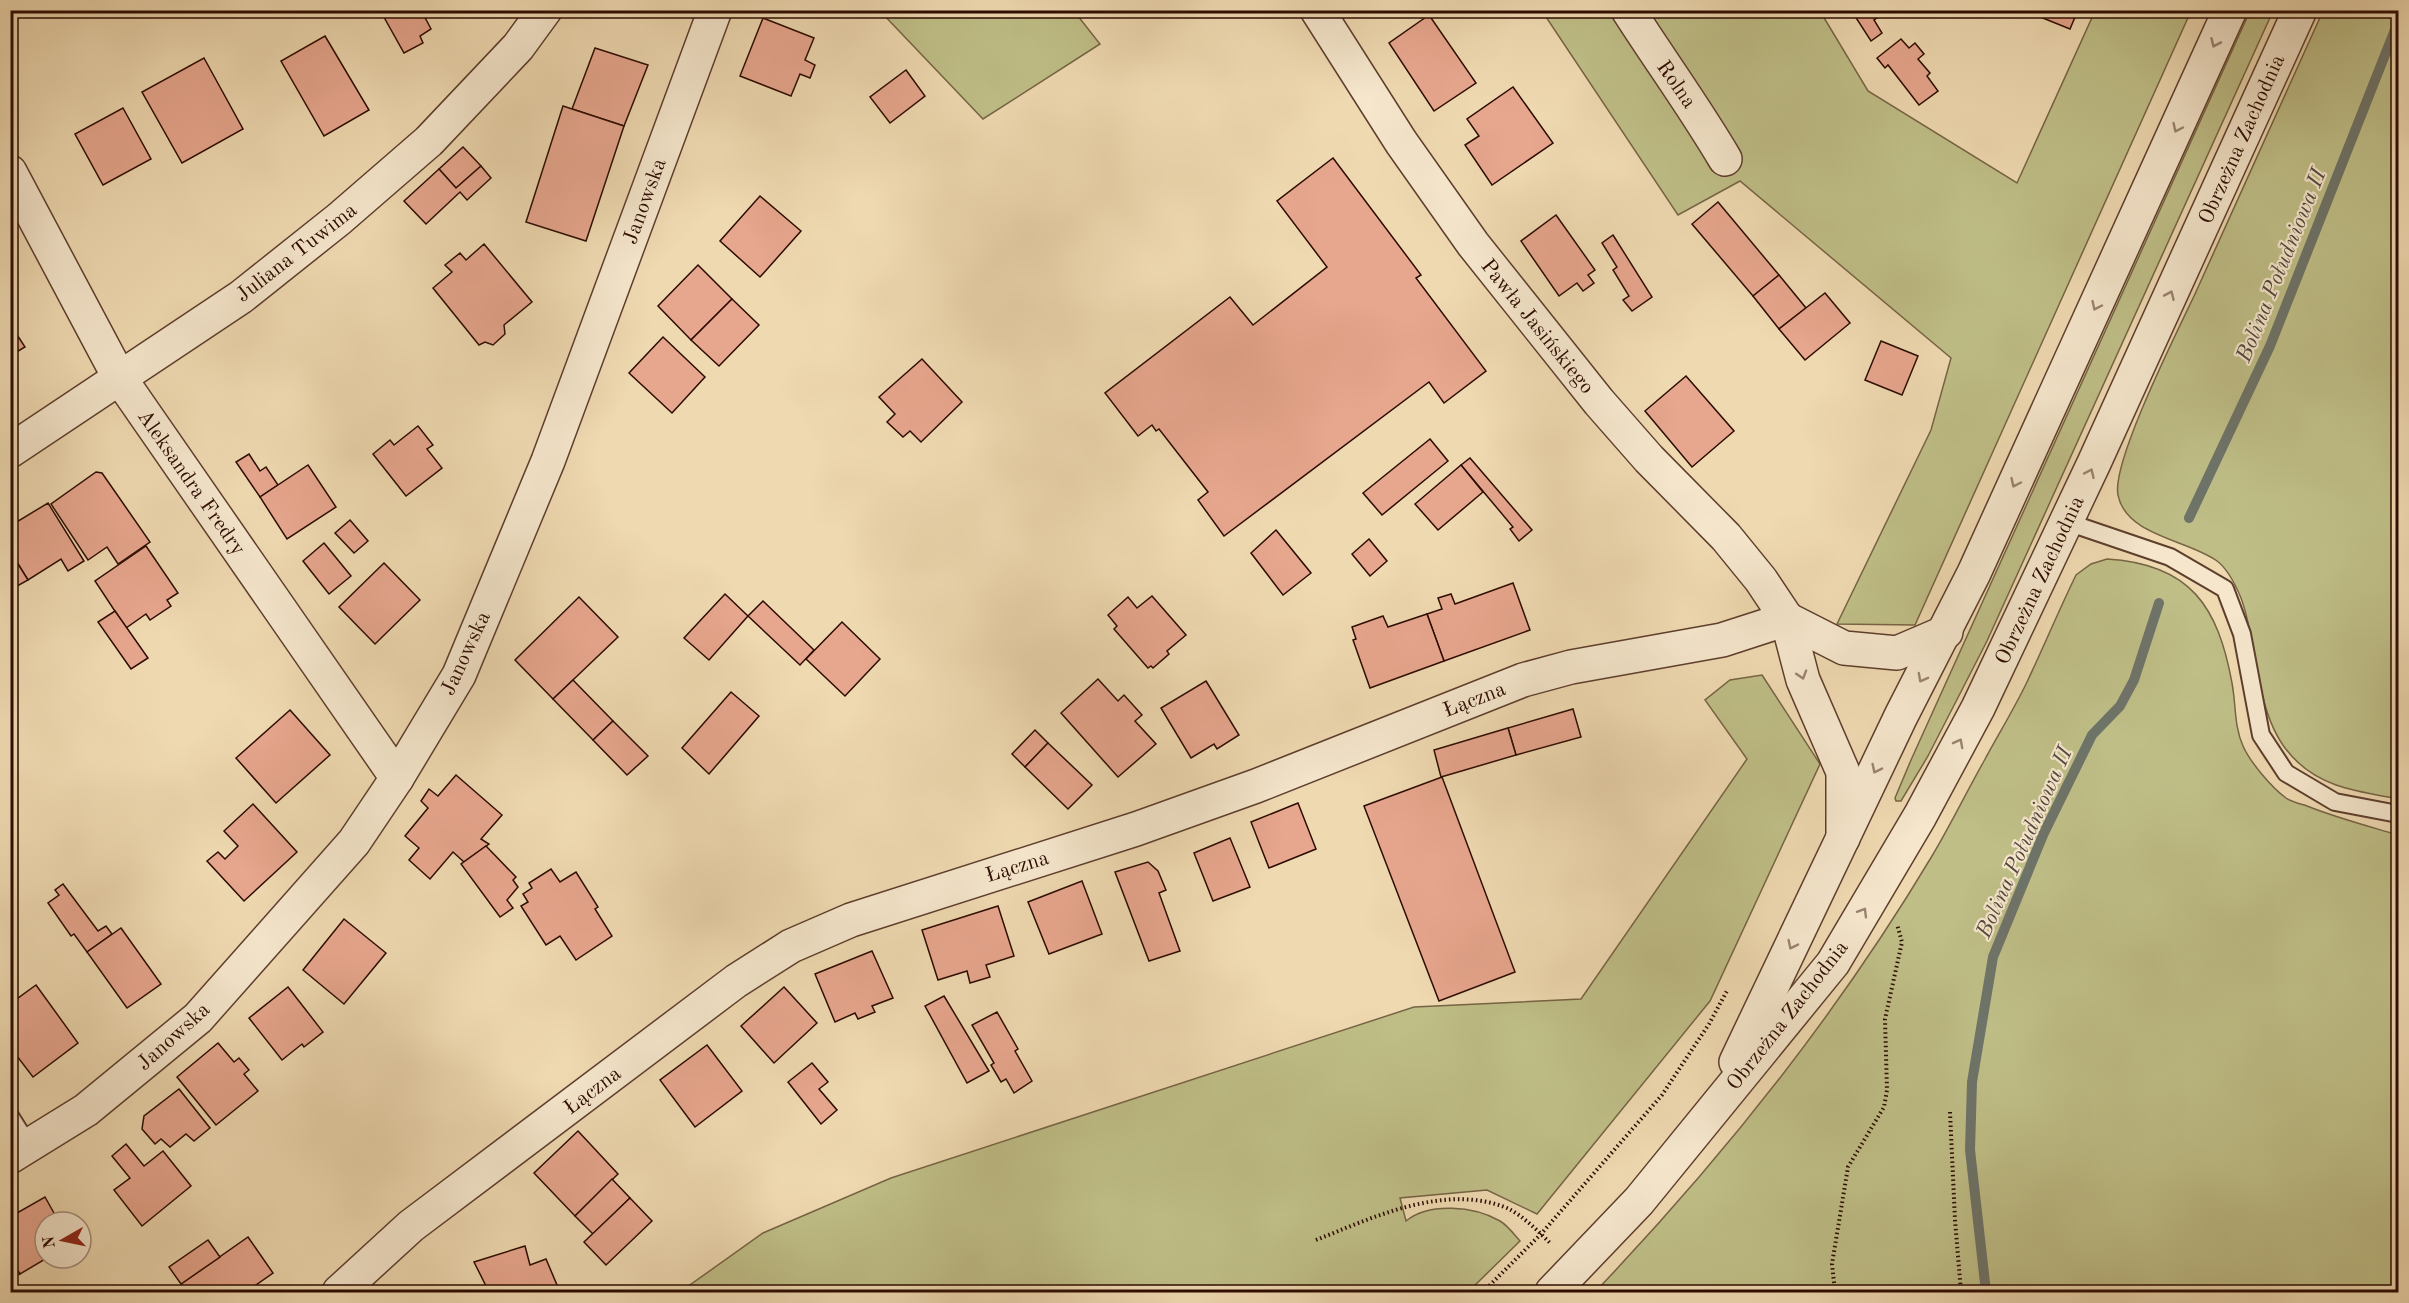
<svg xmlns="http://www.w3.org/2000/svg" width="2409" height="1303" font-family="'Old Standard TT',serif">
  <rect width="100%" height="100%" fill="#efd9b1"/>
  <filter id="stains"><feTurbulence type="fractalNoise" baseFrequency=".00333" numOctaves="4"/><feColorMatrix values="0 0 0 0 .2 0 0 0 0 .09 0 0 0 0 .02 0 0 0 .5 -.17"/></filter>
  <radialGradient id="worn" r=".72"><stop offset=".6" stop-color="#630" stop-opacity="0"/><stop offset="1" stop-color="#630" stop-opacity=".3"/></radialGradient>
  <g fill="#bfbe87" stroke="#766444" stroke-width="1.5">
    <polygon points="880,11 1074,11 1100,44 983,119"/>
    <polygon points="1542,11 1820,11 1868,91 2017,183 2095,11 2191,11 1915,625 1837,624 1931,430 1951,358 1740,181 1678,215"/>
    <polygon points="2250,11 2273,11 1987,641 1928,756 1901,801 1896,801 1895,798 1911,760"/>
    <path d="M 2323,11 L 2398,11 L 2398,799 C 2378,795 2356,792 2336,785 C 2284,766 2267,726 2258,675 C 2253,650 2250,622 2241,598 C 2236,586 2228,569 2217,561 C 2189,540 2126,536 2118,495 C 2111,463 2178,330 2195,294 C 2237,199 2280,105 2323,11 Z"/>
    <path d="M 2107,559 C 2191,564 2218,607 2232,683 C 2236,704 2234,726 2243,746 C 2250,762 2272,788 2286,798 C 2292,802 2301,804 2307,806 C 2337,818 2368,826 2398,835 L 2398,1292 L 1595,1292 C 1722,1159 1837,1015 1932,856 C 1950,826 1966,793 1984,761 C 1998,735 2014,709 2027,682 C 2044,646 2059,610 2076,575 L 2091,564 Z"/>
    <path d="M 1762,675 L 1820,764 L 1710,1001 L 1537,1214 L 1487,1190 L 1400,1198 L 1406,1221 C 1429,1202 1474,1206 1500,1221 C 1507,1225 1514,1234 1520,1241 L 1468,1292 L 680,1292 L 763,1233 L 891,1178 L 1414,1007 L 1581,999 L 1747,759 L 1705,700 L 1730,680 Z"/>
  </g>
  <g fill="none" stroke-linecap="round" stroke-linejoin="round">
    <g stroke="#6e7469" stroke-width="10">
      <polyline points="2189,518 2270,346 2398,22"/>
      <polyline points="1986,1292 1970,1150 1972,1082 1993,957 2043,835 2092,735 2120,706 2134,680 2159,603"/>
    </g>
  </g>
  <g fill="#e7a68e" stroke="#2c0b01" stroke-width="1.5">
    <polygon points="380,10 421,10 431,29 420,36 423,43 404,53"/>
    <polygon points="1851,10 1889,10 1874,20 1882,33 1871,41"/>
    <polygon points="2035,10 2078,10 2070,29 2033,14"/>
    <polygon points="1429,15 1476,83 1434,111 1389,43"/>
    <polygon points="763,18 814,38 805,60 815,65 810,78 800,74 791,96 740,76"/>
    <polygon points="325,36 369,110 324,136 281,61"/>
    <polygon points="1901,39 1909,48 1915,43 1924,54 1918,59 1930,73 1927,76 1938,91 1919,105 1888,65 1885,68 1877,58"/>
    <polygon points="595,48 648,65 624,126 572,109"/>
    <polygon points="204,58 243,129 182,163 142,92"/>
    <polygon points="906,70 925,96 890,123 870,97"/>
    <polygon points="1513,87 1553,143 1492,185 1465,145 1479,136 1467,119"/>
    <polygon points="563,106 624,126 586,241 526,222"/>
    <polygon points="123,108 151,159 103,185 75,134"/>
    <polygon points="463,147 481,166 456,188 439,169"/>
    <polygon points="1333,158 1421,275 1416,278 1486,371 1444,403 1429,382 1224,536 1198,500 1208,492 1159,429 1156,431 1152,425 1138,436 1105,393 1230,297 1253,325 1327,267 1277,201"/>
    <polygon points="481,166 491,178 467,200 460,192 426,224 404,201 439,169 456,188"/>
    <polygon points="760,196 801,231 760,277 720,241"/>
    <polygon points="1718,202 1779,275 1753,296 1692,224"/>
    <polygon points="1556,215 1595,270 1588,275 1594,283 1583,291 1577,283 1559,296 1521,241"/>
    <polygon points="1613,235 1652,297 1632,311 1623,300 1629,296 1613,270 1617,267 1602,243"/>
    <polygon points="484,244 532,302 504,325 505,334 493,345 485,342 479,345 433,288 452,272 445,265 460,253 466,260"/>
    <polygon points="698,265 732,299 691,340 658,306"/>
    <polygon points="1779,275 1806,308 1779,329 1753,296"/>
    <polygon points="1825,293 1850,323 1805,360 1779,329"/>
    <polygon points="732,299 759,325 719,366 691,340"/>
    <polygon points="10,324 25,347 10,356"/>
    <polygon points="663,337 705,377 672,413 629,373"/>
    <polygon points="1881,341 1918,356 1902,395 1865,380"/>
    <polygon points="922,359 962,402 921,442 910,431 903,437 887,422 895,414 879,397"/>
    <polygon points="1686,376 1734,431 1692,467 1645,411"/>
    <polygon points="418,426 433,445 427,449 442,468 406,496 373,454 390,440 394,445"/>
    <polygon points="1430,439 1448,461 1382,515 1363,493"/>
    <polygon points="249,454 260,471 266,467 278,485 260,497 236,462"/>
    <polygon points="1470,458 1532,530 1519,541 1510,529 1513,527 1461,465"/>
    <polygon points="308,465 336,507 287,539 260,497"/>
    <polygon points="1461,465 1483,492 1438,530 1415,504"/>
    <polygon points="96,472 102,473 150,542 118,564 107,547 88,560 51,504"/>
    <polygon points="48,503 84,561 68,571 61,559 28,580 10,551 10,526"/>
    <polygon points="350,520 368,541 354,553 335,533"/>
    <polygon points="1276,530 1311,573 1283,595 1251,553"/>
    <polygon points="1369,539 1387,561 1370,576 1352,554"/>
    <polygon points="324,543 351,576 329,594 303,561"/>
    <polygon points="146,546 178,593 167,600 171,606 150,620 146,614 126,628 95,581"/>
    <polygon points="10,551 28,580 10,590"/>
    <polygon points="384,563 420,600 375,644 339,607"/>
    <polygon points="1513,583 1530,630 1444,661 1427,614 1442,609 1438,598 1451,594 1455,604"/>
    <polygon points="725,594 748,616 709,660 684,638"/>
    <polygon points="1152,596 1186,635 1167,651 1169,654 1153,668 1151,666 1148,668 1114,629 1117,626 1108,615 1128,597 1137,608"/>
    <polygon points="579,597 618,637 553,699 515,660"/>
    <polygon points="763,601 814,650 800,665 748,616"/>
    <polygon points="115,611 148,658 131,669 98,622"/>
    <polygon points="1427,614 1444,661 1370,688 1353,640 1356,639 1352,627 1383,616 1388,627"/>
    <polygon points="842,622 880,659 845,696 806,659"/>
    <polygon points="1098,679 1118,701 1124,695 1142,715 1135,721 1156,744 1118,777 1061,713"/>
    <polygon points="573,680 613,721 593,740 553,699"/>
    <polygon points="1206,681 1239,735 1217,749 1214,744 1191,758 1161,708"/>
    <polygon points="731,692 759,716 709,774 682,748"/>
    <polygon points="1573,709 1581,737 1516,755 1508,728"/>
    <polygon points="290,710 330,755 276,803 236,758"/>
    <polygon points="613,721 648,756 627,775 593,740"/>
    <polygon points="1508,728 1516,755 1441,777 1434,750"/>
    <polygon points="1035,730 1048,743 1025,767 1012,754"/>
    <polygon points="1048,743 1092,785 1068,809 1025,767"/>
    <polygon points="456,775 502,815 481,839 489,844 464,862 453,852 430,879 409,860 419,848 405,836 428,808 421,801 429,789 438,796"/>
    <polygon points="1442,777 1515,972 1439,1001 1364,806"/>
    <polygon points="1298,803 1316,849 1269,868 1251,822"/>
    <polygon points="253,804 297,852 244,901 207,861 218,852 225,859 238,846 224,831"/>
    <polygon points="1230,838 1250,887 1213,901 1194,853"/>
    <polygon points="486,846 516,877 513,880 518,887 507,900 513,908 500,917 461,864"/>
    <polygon points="1148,862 1158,871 1166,890 1159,893 1180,951 1149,961 1115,872"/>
    <polygon points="551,869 560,882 576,872 598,907 595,909 612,936 576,960 560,936 546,945 521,906 528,902 523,894 532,888 529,883"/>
    <polygon points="1082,881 1102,934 1049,954 1028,902"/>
    <polygon points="63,884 98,931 106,926 112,934 87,952 74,934 71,936 48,903 59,895 55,890"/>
    <polygon points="998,906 1014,956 986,965 990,977 970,983 967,971 938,980 922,930"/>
    <polygon points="344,919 386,953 344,1004 303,970"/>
    <polygon points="121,928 161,984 127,1008 87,952"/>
    <polygon points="872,951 893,998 872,1006 875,1012 858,1019 855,1013 835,1022 815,974"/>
    <polygon points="36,985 78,1043 33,1077 10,1047 10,1004"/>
    <polygon points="288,987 323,1032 304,1047 302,1044 282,1060 249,1018"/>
    <polygon points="784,987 817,1023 774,1063 741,1026"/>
    <polygon points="944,996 989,1071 967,1083 925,1006"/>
    <polygon points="997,1012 1018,1049 1015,1051 1032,1081 1014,1093 1006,1079 1001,1082 991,1065 994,1063 972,1025"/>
    <polygon points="218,1043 234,1062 239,1058 249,1070 244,1074 258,1091 216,1125 177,1077"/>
    <polygon points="707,1045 742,1091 695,1127 660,1080"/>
    <polygon points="812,1063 828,1082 819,1089 837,1110 821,1124 788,1082"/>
    <polygon points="179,1089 210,1128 194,1141 186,1134 170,1147 161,1139 155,1144 142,1129 144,1116"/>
    <polygon points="578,1131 618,1174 575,1216 534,1173"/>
    <polygon points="126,1144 144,1166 163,1151 191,1186 142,1226 114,1190 130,1178 112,1156"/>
    <polygon points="612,1179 630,1198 593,1234 575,1216"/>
    <polygon points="45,1197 59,1222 45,1222 45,1258 47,1258 20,1274 10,1259 10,1217"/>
    <polygon points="630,1198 652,1221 606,1265 584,1242"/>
    <polygon points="248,1237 273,1273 246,1292 187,1292 181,1284"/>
    <polygon points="208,1240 220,1257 181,1284 169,1267"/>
    <polygon points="525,1246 530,1265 546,1259 560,1292 489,1292 474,1262"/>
    <polygon points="10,1259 20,1274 10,1279"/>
  </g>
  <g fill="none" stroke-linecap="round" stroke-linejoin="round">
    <defs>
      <g id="service">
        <polyline points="2067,522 2170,557 2225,589 2242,634 2261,735 2286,773 2335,802 2398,814"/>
        <polyline points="10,1116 29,1146"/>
      </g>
      <g id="minor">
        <polyline points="1317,10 1401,142 1473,244 1599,402 1649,459 1726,537 1761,580 1787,619 1803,680 1843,772 1843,838"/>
        <path d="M 1628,10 C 1660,60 1695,108 1725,159"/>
        <polyline points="10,172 119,377 397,778"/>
        <polyline points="10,451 241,297 339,219 429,141 518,47 545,10"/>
        <polyline points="1787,619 1844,648 1897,653 1946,632"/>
        <polyline points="339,1292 411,1226 736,981 791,946 851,920 1136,829 1256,786 1523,680 1571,667 1722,640 1787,619"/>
      </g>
      <g id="tertiary">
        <polyline points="1736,1062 1901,716 1974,573 2230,10"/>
        <polyline points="10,1157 86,1110 198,1018 354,842 397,778 459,675 548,461 715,10"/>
        <polyline points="1552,1292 1639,1201 1833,963 1920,816 1978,708 2094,463 2300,10"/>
      </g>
    </defs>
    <use href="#service" stroke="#5d3e2d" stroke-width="20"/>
    <use href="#minor" stroke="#5d3e2d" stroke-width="36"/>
    <use href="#tertiary" stroke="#5d3e2d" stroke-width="36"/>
    <g stroke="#2c0b01" stroke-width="4" stroke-dasharray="1.5 3" stroke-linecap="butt">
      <polyline points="1950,1112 1955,1220 1961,1292"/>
      <path d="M 1316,1240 C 1374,1217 1445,1183 1507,1208 C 1522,1215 1538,1231 1550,1243"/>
      <polyline points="1483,1292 1541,1234 1662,1095 1709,1024 1728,989"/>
      <polyline points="1835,1292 1832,1264 1848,1167 1884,1107 1887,1090 1885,1019 1902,942 1897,924"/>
    </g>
    <use href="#service" stroke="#f5e6cc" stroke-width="16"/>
    <use href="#minor" stroke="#f5e6cc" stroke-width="33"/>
    <use href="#tertiary" stroke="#f5e6cc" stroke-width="33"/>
  </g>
  <defs><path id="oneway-chevron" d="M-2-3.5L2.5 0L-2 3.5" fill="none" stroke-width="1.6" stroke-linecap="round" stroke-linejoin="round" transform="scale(1.5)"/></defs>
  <g stroke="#9b8371">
    <use href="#oneway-chevron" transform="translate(2215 43) rotate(114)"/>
    <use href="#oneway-chevron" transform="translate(2177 128) rotate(115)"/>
    <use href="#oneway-chevron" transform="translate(2170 295) rotate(-66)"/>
    <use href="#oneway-chevron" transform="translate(2096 306) rotate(115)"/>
    <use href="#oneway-chevron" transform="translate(2090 473) rotate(-65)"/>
    <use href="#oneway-chevron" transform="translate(2015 483) rotate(115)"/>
    <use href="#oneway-chevron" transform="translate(1802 675) rotate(73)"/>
    <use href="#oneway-chevron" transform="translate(1922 678) rotate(118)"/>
    <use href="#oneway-chevron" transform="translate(1959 743) rotate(-62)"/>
    <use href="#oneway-chevron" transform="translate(1876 769) rotate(116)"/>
    <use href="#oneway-chevron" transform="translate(1863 912) rotate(-59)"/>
    <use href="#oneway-chevron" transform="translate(1792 945) rotate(116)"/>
  </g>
  <g text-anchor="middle" stroke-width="4.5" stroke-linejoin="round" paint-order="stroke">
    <g font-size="21" fill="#2c0b01" stroke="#f5e6cc">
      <text transform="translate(1677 84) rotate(55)" y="7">Rolna</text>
      <text transform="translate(2241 139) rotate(-66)" y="7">Obrzeżna Zachodnia</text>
      <text transform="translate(644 201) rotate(-70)" y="7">Janowska</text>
      <text transform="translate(296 252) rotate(-38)" y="7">Juliana Tuwima</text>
      <text transform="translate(1538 326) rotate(51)" y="7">Pawła Jasińskiego</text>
      <text transform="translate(192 482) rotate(55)" y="7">Aleksandra Fredry</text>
      <text transform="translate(2039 580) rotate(-65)" y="7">Obrzeżna Zachodnia</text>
      <text transform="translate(465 653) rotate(-65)" y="7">Janowska</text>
      <text transform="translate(1474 699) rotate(-21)" y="7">Łączna</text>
      <text transform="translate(1017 866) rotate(-17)" y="7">Łączna</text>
      <text transform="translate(1787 1015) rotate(-52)" y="7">Obrzeżna Zachodnia</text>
      <text transform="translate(173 1036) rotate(-42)" y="7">Janowska</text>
      <text transform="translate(592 1090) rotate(-37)" y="7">Łączna</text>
    </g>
    <g font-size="22" font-style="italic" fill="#52483e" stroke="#f5e6cc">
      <text transform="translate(2280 265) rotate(-68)" y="8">Bolina Południowa II</text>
      <text transform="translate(2023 842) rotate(-66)" y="8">Bolina Południowa II</text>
    </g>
  </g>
  <rect width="2409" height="1303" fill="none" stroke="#efd9b1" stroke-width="36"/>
  <rect x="12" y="12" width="2385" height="1279" fill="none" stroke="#2c0b01" stroke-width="3"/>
  <rect x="18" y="18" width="2373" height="1267" fill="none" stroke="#2c0b01" stroke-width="1.5"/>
  <g transform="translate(63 1240) rotate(261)"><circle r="28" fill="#f5e6cc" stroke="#a58e7b" stroke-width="1.5"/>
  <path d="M0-4.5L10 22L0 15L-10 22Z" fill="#8f2418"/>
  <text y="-9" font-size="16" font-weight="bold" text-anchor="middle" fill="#2c0b01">N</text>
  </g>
  <rect width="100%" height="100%" filter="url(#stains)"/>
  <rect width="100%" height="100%" fill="url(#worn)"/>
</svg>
